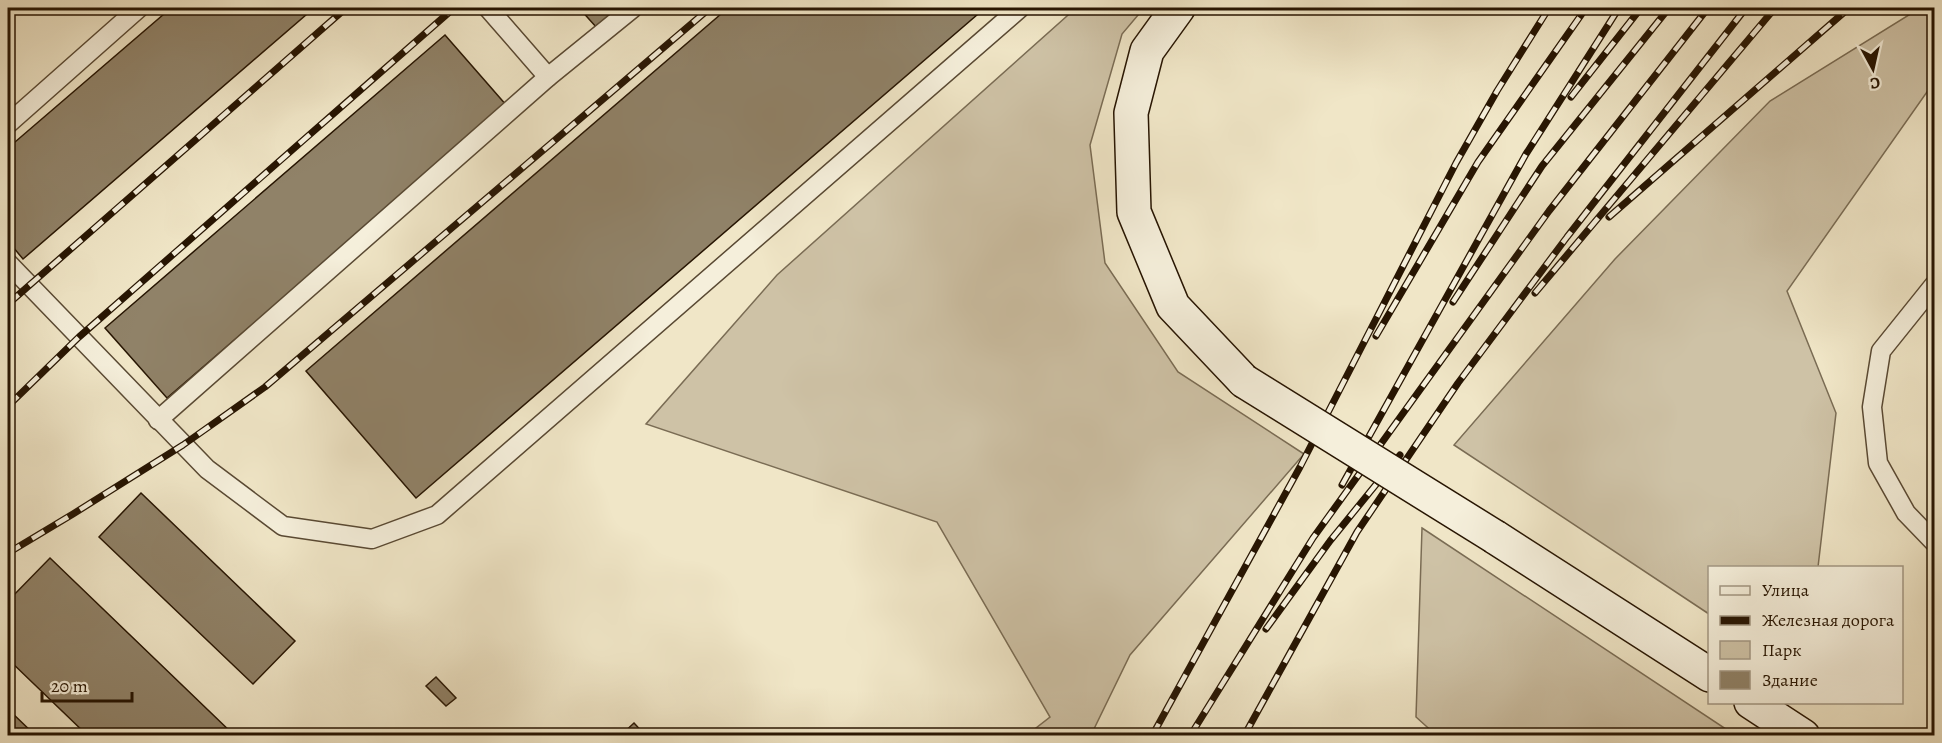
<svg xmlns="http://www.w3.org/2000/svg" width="1942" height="743" font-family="Alegreya,serif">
  <rect width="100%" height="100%" fill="#f0e6c7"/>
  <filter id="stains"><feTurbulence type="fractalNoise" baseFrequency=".00333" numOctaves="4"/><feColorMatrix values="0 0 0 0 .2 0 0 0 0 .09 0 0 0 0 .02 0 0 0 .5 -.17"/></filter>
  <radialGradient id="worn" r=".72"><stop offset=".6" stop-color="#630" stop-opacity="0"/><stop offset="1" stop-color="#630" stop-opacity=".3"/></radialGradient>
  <g fill="#cec2a6" stroke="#7a6c54" stroke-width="1.5">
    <polygon points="1076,8 1144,8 1122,34 1090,145 1105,263 1178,372 1304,454 1130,655 1091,735 1027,735 1050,717 937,522 646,424 777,275"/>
    <polygon points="1920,8 1934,8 1934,82 1787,291 1836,413 1818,567 1710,568 1709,614 1454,445 1615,259 1770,101"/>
    <polygon points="1422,528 1735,735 1436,735 1416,717"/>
  </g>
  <g fill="#908268" stroke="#271502" stroke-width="1.5">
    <polygon points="171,8 314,8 23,259 8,241 8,148"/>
    <polygon points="579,8 621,8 597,28"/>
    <polygon points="728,8 985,8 416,498 306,371"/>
    <polygon points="445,35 507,106 167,398 105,328"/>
    <polygon points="141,493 295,641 253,684 99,537"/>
    <polygon points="50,558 235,736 88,736 8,659 8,601"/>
    <polygon points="436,677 456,698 446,706 426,686"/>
    <polygon points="10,711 36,736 8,736 8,713"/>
    <polygon points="634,723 646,736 620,736"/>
  </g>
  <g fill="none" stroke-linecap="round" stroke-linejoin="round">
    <defs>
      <g id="service">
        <polyline points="488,8 548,77"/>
        <polyline points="8,124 139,8"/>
        <polyline points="8,263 207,469 283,526 372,539 437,515 1020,8"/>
        <polyline points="1934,285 1881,351 1872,407 1878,463 1906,513 1934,542"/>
        <polyline points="158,420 548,77 633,8"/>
      </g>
      <g id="secondary">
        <polyline points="1178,8 1147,51 1131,113 1134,212 1173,306 1244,381"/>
        <polyline points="1495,537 1710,675"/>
        <polyline points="1751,702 1803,736"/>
      </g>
    </defs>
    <use href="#service" stroke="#594933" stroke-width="21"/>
    <use href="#secondary" stroke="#271502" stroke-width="36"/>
    <use href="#service" stroke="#f5efdb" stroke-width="18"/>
    <use href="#secondary" stroke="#f5efdb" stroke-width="33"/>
    <defs>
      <g id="rail">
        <polyline points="1571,97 1641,8"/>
        <polyline points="1609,217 1849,8"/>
        <polyline points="1535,293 1775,8"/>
        <polyline points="1453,302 1542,166 1669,8"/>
        <polyline points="8,304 346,8"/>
        <polyline points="1376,336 1478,162 1586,8"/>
        <polyline points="8,406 79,337 454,8"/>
        <polyline points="1342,485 1526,154 1619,8"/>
        <polyline points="8,553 73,514 183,445 265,387 710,8"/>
        <polyline points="1266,629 1330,541 1400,455"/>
        <polyline points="1152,736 1300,467 1456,163 1497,91 1549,8"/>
        <polyline points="1190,736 1313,538 1549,211 1708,8"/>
        <polyline points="1244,736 1357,532 1458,383 1567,237 1746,8"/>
      </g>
    </defs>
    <use href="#rail" stroke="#271502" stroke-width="7"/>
    <use href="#rail" stroke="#f5efdb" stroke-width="4.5" stroke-dasharray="14" stroke-linecap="butt"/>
    <defs>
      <polyline id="secondary-bridge" points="1244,381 1495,537"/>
    </defs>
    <use href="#secondary-bridge" stroke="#271502" stroke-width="36" stroke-linecap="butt"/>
    <use href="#secondary-bridge" stroke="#f5efdb" stroke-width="33"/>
  </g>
  <rect width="1942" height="743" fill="none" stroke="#f0e6c7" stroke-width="30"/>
  <rect x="9" y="9" width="1924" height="725" fill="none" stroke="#271502" stroke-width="3"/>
  <rect x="15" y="15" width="1912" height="713" fill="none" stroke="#271502" stroke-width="1.5"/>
  <rect x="1708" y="566" width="195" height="138" fill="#f5efdb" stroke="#a39884" stroke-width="1.5"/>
  <rect x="1720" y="586" width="30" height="9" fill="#f5efdb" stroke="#a39884" stroke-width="1.5"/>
  <text x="1762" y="596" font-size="18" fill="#271502">Улица</text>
  <rect x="1720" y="616" width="30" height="9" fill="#271502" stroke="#a39884" stroke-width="1.5"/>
  <text x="1762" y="626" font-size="18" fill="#271502">Железная дорога</text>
  <rect x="1720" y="641" width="30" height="18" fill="#cec2a6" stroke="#a39884" stroke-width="1.5"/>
  <text x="1762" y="656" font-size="18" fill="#271502">Парк</text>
  <rect x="1720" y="671" width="30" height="18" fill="#908268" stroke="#a39884" stroke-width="1.5"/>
  <text x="1762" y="686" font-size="18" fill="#271502">Здание</text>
  <g transform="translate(1873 69) rotate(172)" stroke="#f5efdb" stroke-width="4.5" paint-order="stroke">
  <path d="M0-4.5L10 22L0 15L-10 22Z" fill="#271502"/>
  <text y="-9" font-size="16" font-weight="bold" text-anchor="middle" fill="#271502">С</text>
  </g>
  <path d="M42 692v9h90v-9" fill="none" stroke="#271502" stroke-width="3"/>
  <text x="51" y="692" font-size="18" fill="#271502" stroke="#f5efdb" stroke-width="4.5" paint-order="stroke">20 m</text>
  <rect width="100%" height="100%" filter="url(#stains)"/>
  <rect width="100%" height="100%" fill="url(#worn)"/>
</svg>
